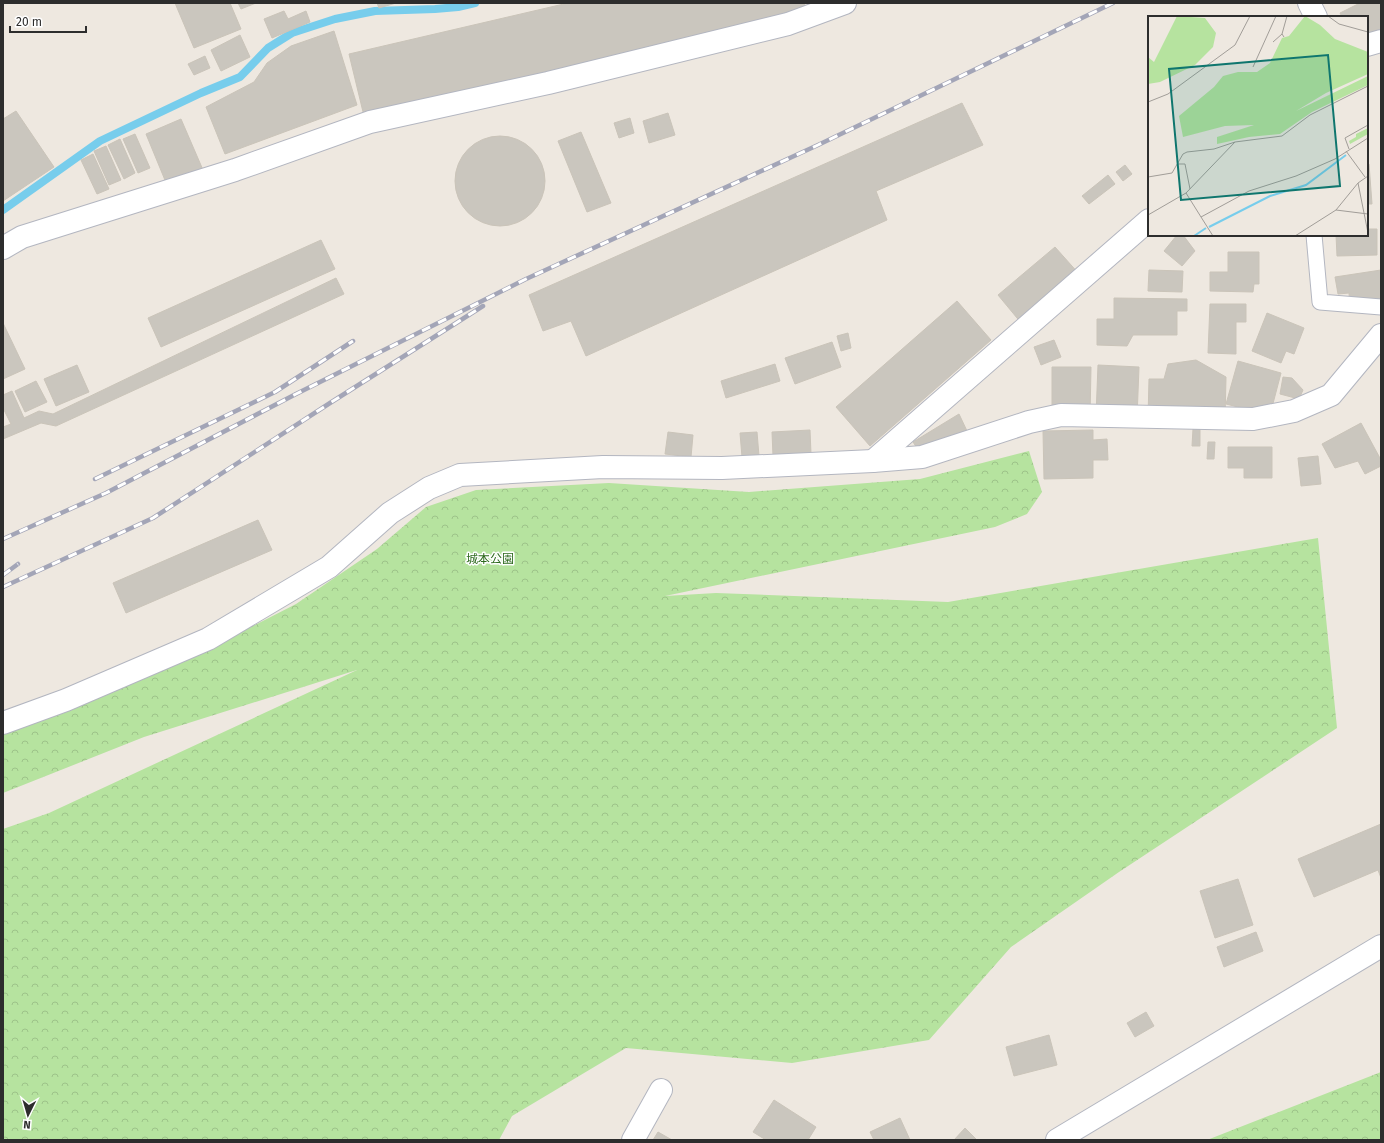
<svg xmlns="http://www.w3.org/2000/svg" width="1384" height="1143" font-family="'Fira Sans','Noto Sans JP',sans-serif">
  <defs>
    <pattern id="forest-crowns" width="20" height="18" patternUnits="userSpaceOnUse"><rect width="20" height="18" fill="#b6e39f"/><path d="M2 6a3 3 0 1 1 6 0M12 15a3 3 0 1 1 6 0" fill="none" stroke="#9dc389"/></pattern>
  </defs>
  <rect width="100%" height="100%" fill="#eee8e0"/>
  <g fill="url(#forest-crowns)">
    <polygon points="1029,451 1042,492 1027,514 995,527 665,596 716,593 948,602 1318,538 1337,728 1119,872 1011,947 929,1040 792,1063 626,1048 512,1116 499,1140 3,1140 3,829 49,813 357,670 144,737 3,793 3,730 184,661 296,604 377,549 426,507 476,490 609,483 749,492 920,479"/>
    <polygon points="1381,1072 1381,1140 1207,1140"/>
  </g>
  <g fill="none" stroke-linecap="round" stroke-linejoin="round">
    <polyline stroke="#77cdec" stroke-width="8" points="3,210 100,141 201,93 240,77 268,48 292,33 335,19 375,11 435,9 458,7 475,3"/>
  </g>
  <g fill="#cac6be" stroke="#cac4b9">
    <polygon points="175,3 230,3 241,29 194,48"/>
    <polygon points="238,3 256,3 241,9"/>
    <polygon points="377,3 396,3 379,8"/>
    <polygon points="568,3 804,3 806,12 364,116 349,54"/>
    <polygon points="1360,3 1381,3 1381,34 1367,41 1367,17 1342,17 1340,13"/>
    <polygon points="284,11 288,19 306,11 310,22 272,38 264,19"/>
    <polygon points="334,31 357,105 225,154 206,107 254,82 267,63 291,46"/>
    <polygon points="240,35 250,57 221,71 211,50"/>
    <polygon points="205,56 210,68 194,75 188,64"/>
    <polygon points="962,103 983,145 876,191 887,220 586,356 571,321 543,331 529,295"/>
    <polygon points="16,111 54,167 3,201 3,119"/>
    <polygon points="668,113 675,135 649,143 643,121"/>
    <polygon points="630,118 634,133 619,138 614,123"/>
    <polygon points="181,119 203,170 167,185 146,134"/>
    <polygon points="581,132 611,203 587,212 558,141"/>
    <polygon points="135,134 150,168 138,173 123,139"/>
    <circle cx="500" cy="181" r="45"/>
    <polygon points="120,139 135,173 124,179 108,145"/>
    <polygon points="106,146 121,180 109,185 94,151"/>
    <polygon points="93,154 109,189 97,194 81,160"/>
    <polygon points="1367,164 1369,164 1372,204 1367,204"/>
    <polygon points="1125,165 1132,174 1123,181 1116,172"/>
    <polygon points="1108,175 1115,184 1089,204 1082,196"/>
    <polygon points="1367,229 1377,229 1377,255 1337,256 1336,235 1367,235"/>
    <polygon points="1177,235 1183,235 1195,251 1182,266 1164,251"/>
    <polygon points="321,240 335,269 161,347 148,318"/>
    <polygon points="1055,247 1080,275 1022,324 998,295"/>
    <polygon points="1228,252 1259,252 1259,284 1254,284 1253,292 1210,291 1210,272 1228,272"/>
    <polygon points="1149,270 1183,271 1182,292 1148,291"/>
    <polygon points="1381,270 1381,303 1350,307 1349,293 1338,294 1335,277"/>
    <polygon points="336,278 344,294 56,426 41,423 3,439 3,427 11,424 3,408 3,395 12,391 24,418 39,411 53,414"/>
    <polygon points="1114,298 1187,299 1187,311 1177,311 1177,335 1133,335 1127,346 1097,345 1097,319 1114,319"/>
    <polygon points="957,301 991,340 870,446 836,407"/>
    <polygon points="1210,304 1246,304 1246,322 1236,322 1236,354 1208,353"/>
    <polygon points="1267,313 1304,328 1294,354 1286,351 1281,363 1252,351"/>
    <polygon points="3,323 25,369 3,379"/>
    <polygon points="848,333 851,348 841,351 837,336"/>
    <polygon points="1054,340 1061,357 1041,365 1034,347"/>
    <polygon points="832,342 841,367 795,384 785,358"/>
    <polygon points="1196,360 1226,377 1225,420 1148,418 1149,379 1164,379 1168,364"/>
    <polygon points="1238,361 1281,373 1270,415 1226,404"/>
    <polygon points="775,364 780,381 726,398 721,381"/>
    <polygon points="77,365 89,392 56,406 44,379"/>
    <polygon points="1098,365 1139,367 1137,418 1096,416"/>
    <polygon points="1052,367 1091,367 1090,417 1052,417"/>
    <polygon points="1283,377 1292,378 1303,390 1299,399 1280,394"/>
    <polygon points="36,381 47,402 25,412 15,391"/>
    <polygon points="959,414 967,431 917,448 913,442"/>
    <polygon points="1361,423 1381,460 1381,466 1365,474 1358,461 1335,468 1322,444"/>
    <polygon points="1193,429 1200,429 1200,446 1192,446"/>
    <polygon points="810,430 811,454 773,456 772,432"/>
    <polygon points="1093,430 1093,440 1107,439 1108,460 1093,460 1093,478 1044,479 1043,431"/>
    <polygon points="668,432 693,435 691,457 665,454"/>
    <polygon points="757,432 759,456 742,457 740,433"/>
    <polygon points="1208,442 1215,442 1214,459 1207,459"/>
    <polygon points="1228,447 1272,447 1272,478 1244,478 1244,468 1228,468"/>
    <polygon points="1318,456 1321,484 1301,486 1298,458"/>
    <polygon points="258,520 272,550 126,613 113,583"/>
    <polygon points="1381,824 1381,878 1378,870 1314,897 1298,859"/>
    <polygon points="1238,879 1253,925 1215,938 1200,891"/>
    <polygon points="1256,932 1263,951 1224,967 1217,947"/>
    <polygon points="1146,1012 1154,1026 1135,1037 1127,1023"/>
    <polygon points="1049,1035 1057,1065 1014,1076 1006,1047"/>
    <polygon points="774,1100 816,1127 808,1140 766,1140 753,1132"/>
    <polygon points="900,1118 910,1140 874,1140 870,1132"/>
    <polygon points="965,1128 977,1140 954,1140"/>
    <polygon points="658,1132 672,1140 653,1140"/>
  </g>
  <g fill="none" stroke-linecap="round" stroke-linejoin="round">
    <defs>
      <polyline id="service" points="1314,235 1320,302 1381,307"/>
      <g id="minor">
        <polyline points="1309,3 1316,17"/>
        <polyline points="1367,45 1381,41"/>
        <polyline points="873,461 1149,220"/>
        <polyline points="3,723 66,700 208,639 329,567 390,513 429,488 460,475 603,467 722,468 873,461 922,457 1029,422 1061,415 1253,419 1294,411 1331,395 1381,335"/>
        <polyline points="633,1140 661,1090"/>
      </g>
      <g id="tertiary">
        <polyline points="3,248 22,237 235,170 370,122 548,83 788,24 845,3"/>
        <polyline points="1057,1140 1381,946"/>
      </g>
    </defs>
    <use href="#service" stroke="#b3b6c0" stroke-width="17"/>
    <use href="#minor" stroke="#b3b6c0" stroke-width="24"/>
    <use href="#tertiary" stroke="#b3b6c0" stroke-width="24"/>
    <use href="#service" stroke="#fff" stroke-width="15"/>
    <use href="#minor" stroke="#fff" stroke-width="22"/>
    <use href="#tertiary" stroke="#fff" stroke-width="22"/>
    <defs>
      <g id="rail">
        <polyline points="95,479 275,392 353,341"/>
        <polyline points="3,539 106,493 296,394 526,279 818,145 1113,3"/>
        <polyline points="3,575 18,564"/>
        <polyline points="3,587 153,518 330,403 483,306"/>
      </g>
    </defs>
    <use href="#rail" stroke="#a3a5b7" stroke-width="4.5"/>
    <use href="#rail" stroke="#fff" stroke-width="3" stroke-dasharray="9" stroke-linecap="butt"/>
  </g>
  <g text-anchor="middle" stroke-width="3" stroke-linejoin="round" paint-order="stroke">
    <g font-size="12" fill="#2d6a1d" stroke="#fff">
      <text x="490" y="563">城本公園</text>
    </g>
  </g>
  <g transform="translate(1148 16)">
    <rect width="220" height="220" fill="#eee8e0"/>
    <path d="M 220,112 L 220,118 L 202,128 L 201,125 L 208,121 L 208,118 Z" fill="#b6e39f"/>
    <path d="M 29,0 L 57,2 L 68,17 L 65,31 L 47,49 L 12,66 L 0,68 L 0,41 L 6,46 ZM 157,0 L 172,9 L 187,23 L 220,36 L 220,58 L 178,77 L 148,95 L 220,60 L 220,69 L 164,96 L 132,118 L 101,121 L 69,128 L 69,121 L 106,109 L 77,110 L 35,121 L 31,100 L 66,71 L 75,60 L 90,56 L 109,56 L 122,47 L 134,22 L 141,20 Z" fill="#b6e39f"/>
    <path fill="none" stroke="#77cdec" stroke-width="2" d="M 61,211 L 122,180 L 158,169 L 198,139M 46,220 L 58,212"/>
    <path fill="none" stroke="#a19d98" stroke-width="1" d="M 180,0 L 191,8 L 220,16M 136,21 L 134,18 L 139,0M 125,26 L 134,18M 105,51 L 128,0M 0,86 L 20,78 L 87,29 L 102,0M 201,133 L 197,122 L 220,109M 198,135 L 217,161M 29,148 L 37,148 L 42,173M 0,161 L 24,157 L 35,138 L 39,136 L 66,133 L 87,126 L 134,120 L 162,99 L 220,70M 210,167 L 220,217M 38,177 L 53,201M 188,194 L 220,198M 0,199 L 38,177 L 87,126M 65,220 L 53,201 L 101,175 L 148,160 L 187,143 L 220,122M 147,220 L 188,194 L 210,167 L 220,160"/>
    <path fill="#0f766e" fill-opacity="0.15" stroke="#0f766e" stroke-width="2" d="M 180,39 L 192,170 L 33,184 L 21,53 Z"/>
    <rect width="220" height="220" fill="none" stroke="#2d2d2d" stroke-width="2"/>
  </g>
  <rect width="1384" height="1143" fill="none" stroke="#2d2d2d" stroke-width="8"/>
  <g transform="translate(28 1115) rotate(185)" stroke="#ffffff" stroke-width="3" paint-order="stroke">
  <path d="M0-3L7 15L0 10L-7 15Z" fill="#2d2d2d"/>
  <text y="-6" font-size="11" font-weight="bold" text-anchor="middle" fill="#2d2d2d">N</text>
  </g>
  <path d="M10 26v6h76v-6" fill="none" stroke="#2d2d2d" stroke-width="2"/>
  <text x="16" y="26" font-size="12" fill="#2d2d2d" stroke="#ffffff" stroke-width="3" paint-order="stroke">20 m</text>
</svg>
